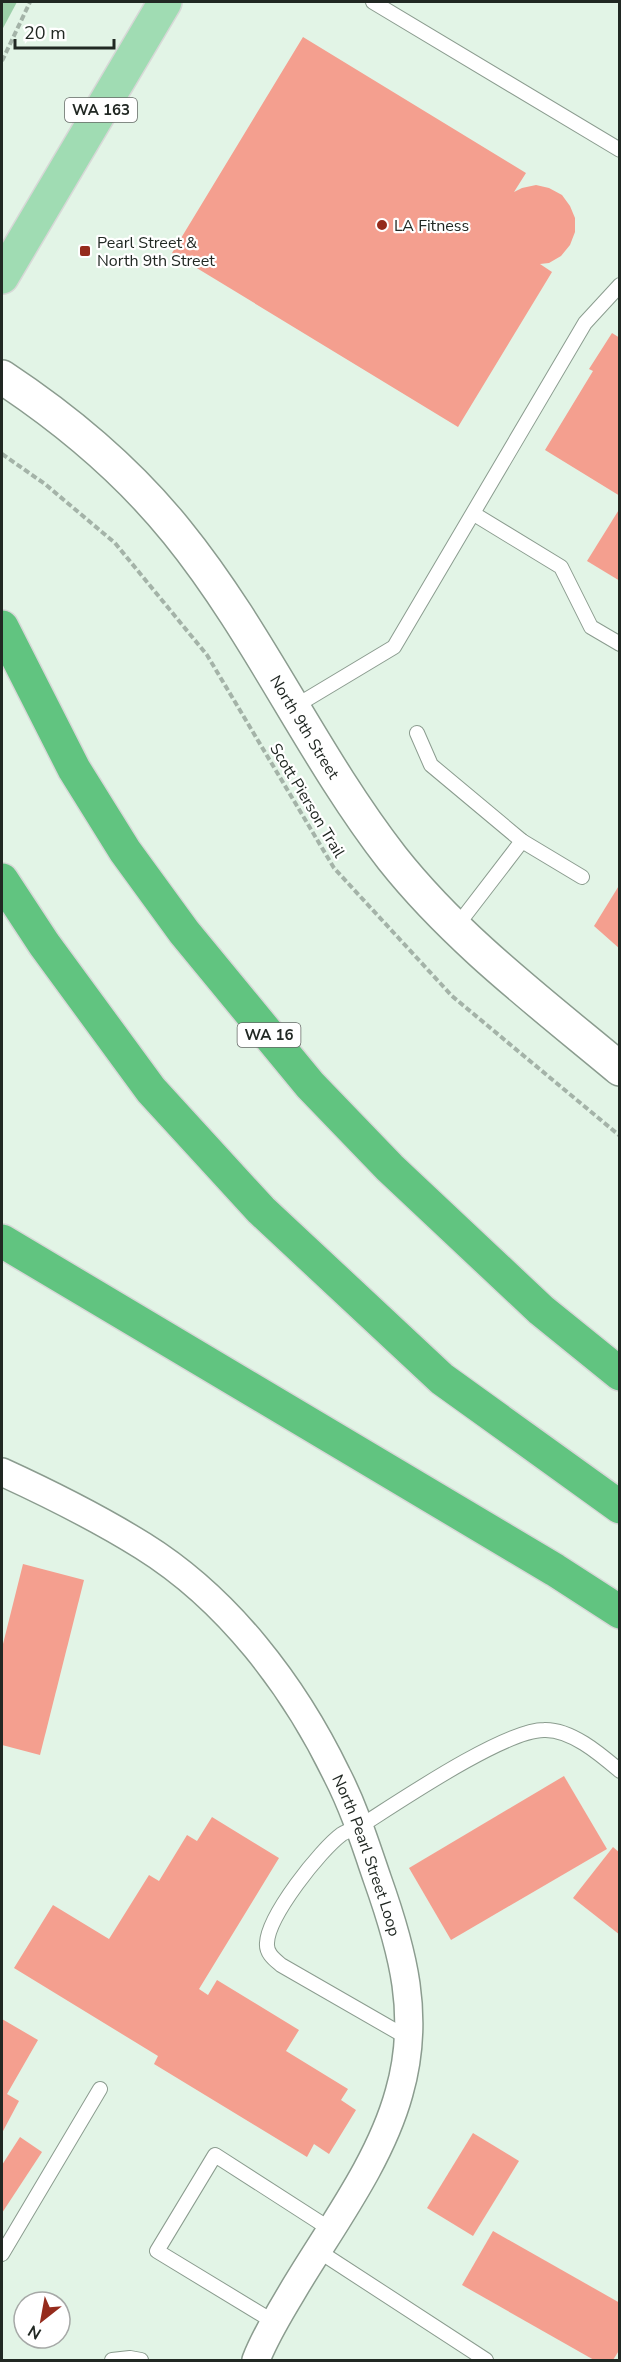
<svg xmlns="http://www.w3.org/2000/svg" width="621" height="2362" font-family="'Nunito Sans',sans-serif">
  <rect width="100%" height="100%" fill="#e2f4e6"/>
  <polygon fill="#9bcfa8" points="2,2 17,2 2,30"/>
  <g fill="#f49f8f">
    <polygon points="303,37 526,173 514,192 522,188 536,185 549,188 562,195 570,206 575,218 575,232 570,245 561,256 549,263 540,264 552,272 458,427 172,253"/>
    <polygon points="612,333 620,338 620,496 545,450 593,371 589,369"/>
    <polygon points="620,508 620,581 587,561"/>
    <polygon points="620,884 620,949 594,926"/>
    <polygon points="23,1564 84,1580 40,1755 2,1745 2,1648"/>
    <polygon points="564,1776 607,1849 451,1940 409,1868"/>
    <polygon points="212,1817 279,1858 199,1989 208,1995 217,1980 299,2030 286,2051 348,2089 341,2100 356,2110 329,2154 314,2144 307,2157 154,2064 158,2056 14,1968 53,1905 109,1939 149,1875 159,1881 187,1835 197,1841"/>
    <polygon points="613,1847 620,1853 620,1935 573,1898"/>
    <polygon points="2,2019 38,2040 7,2094 19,2101 2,2133"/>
    <polygon points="473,2133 519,2161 473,2236 427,2208"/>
    <polygon points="20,2137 42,2152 2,2213 2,2165"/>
    <polygon points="493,2231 620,2303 620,2349 613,2360 594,2360 462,2285"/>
  </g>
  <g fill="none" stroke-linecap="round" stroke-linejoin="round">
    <defs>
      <g id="lane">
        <polyline points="373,2 620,150"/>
        <polyline points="474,514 561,567 591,627 620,644"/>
        <polyline points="294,707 394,647 585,323 620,285"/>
        <polyline points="417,733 431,765 522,841 582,877"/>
        <polyline points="456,927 522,841"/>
        <path d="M 408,2038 L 281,1965 C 274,1959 266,1953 267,1943 C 268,1916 320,1850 342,1834 C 347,1831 354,1829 359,1827 C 397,1803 504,1730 544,1730 C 571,1729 600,1754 620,1771"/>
        <polyline points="317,2250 486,2360"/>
        <polyline points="2,2254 100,2089"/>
        <polyline points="274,2322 157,2251 215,2155 330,2229"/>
        <polyline points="112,2360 130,2358 141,2360"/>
      </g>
      <g id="street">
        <path id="s1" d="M 2,1472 C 50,1494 98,1518 143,1546 C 228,1599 294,1686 337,1775 C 354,1808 365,1843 377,1878 C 403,1951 421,2017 399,2093 C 380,2162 331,2227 295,2287 C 281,2311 266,2334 256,2360"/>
      </g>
      <g id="secondary">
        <path id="s2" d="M 2,377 C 67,420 127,470 177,532 C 259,633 312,755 392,858 C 456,939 541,1003 620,1069"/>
      </g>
      <polyline id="primary" points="2,277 165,2"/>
      <g id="highway">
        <polyline points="2,627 74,769 125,851 184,932 310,1085 390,1168 541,1310 620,1374"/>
        <polyline points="2,880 44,944 151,1090 261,1210 442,1379 620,1507"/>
        <polyline points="2,1241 555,1570 620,1612"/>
      </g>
    </defs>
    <use href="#lane" stroke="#8b9c8f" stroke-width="16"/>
    <use href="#street" stroke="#8b9c8f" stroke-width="30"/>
    <use href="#secondary" stroke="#8b9c8f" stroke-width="36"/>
    <use href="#primary" stroke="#d7d8d7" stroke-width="36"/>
    <use href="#highway" stroke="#d7d8d7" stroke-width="36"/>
    <g stroke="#a4b3a8" stroke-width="4" stroke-dasharray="6 3" stroke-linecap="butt">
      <polyline points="2,61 30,2"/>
      <polyline points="2,454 45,484 115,543 207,655 334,868 452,996 620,1136"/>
    </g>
    <use href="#lane" stroke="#fff" stroke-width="14"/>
    <use href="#street" stroke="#fff" stroke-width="27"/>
    <use href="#secondary" stroke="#fff" stroke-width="33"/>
    <use href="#primary" stroke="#a0dcb3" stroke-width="33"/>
    <use href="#highway" stroke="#61c480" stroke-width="33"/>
  </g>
  <g fill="#952b1c" stroke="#fff" stroke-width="2">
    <circle cx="382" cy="225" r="6"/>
    <rect x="79" y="245" width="12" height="12" rx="3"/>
  </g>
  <g text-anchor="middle" stroke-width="4.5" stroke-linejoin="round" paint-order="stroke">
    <g fill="#fff" stroke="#646865" stroke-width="1.5">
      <rect x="65" y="98" width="72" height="24" rx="4.5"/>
      <rect x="237.5" y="1023" width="63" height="24" rx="4.5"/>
    </g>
    <g font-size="15" font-weight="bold" fill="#212823">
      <text x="101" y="115">WA 163</text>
      <text x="269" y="1040">WA 16</text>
    </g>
    <g font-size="16" fill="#212823" stroke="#fff" text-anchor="start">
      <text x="394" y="231">LA Fitness</text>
      <text x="97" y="248">Pearl Street &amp;<tspan x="97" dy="18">North 9th Street</tspan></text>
    </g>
    <g font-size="16" fill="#212823" stroke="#fff">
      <text dy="6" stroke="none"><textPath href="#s2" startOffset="468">North 9th Street</textPath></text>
      <text transform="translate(308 800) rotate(59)" y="6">Scott Pierson Trail</text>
      <text dy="6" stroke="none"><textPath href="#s1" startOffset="549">North Pearl Street Loop</textPath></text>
    </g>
  </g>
  <rect width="621" height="2362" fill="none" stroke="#212823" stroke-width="6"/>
  <g transform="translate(42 2320) rotate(211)"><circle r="28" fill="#ffffff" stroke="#a6a9a7" stroke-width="1.5"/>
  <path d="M0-4.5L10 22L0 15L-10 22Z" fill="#952b1c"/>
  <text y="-9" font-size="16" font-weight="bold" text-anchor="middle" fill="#212823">N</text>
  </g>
  <path d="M15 39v9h99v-9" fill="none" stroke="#212823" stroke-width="3"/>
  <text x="24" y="39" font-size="18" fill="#212823" stroke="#ffffff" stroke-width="4.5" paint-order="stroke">20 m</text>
</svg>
